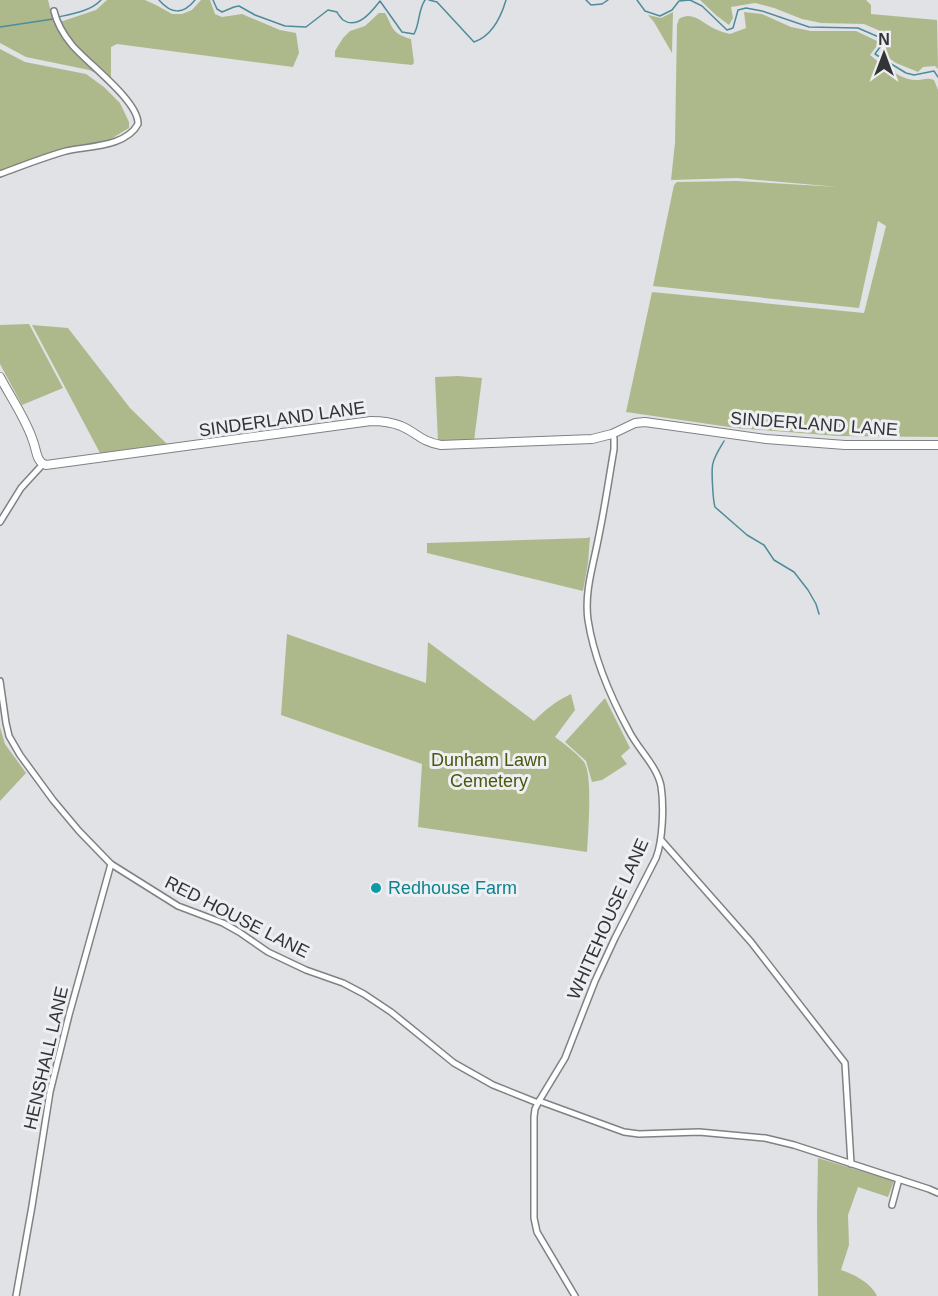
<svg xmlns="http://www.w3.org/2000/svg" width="938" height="1296" font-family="Helvetica,sans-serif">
  <rect width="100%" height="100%" fill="#e0e2e6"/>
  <g fill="#aeb98b">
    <polygon points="0,0 48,0 54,24 96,10 107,0 145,0 156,5 172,14 182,14 192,10 201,0 210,0 215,14 222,17 242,14 280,30 296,33 299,53 293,67 117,44 111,47 111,80 89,70 26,57 0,43"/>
    <polygon points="700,0 866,0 871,5 871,14 937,20 938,69 935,66 923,67 918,72 896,63 883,54 886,46 886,39 878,30 864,24 821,23 802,19 774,8 755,3 731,7 733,18 729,25 717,16"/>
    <polygon points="673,12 672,53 654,22 648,15 661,18"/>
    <path d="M 744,12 L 762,14 L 791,27 L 811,31 L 856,31 L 877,41 L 876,47 L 870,55 C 881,64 901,80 915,80 C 923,80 927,77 934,80 L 938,90 L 938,437 L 838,436 L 736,428 L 626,412 L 652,292 L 864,313 L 886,226 L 878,221 L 859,308 L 653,286 L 674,185 L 677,182 L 737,181 L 838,187 L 737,178 L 671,180 L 675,143 L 677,25 L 679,19 C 693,10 703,24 715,29 C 720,31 725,33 730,34 L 746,28 Z"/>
    <path d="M 379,13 L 385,13 C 394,29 391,33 411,39 L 414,63 L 412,65 L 335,57 L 335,51 L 343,38 L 350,31 L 365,26 Z"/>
    <polygon points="0,49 25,62 86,74 104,87 120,103 129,122 129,128 109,140 61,150 0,171"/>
    <polygon points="29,324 63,388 22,405 0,364 0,325"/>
    <polygon points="32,325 68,328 130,408 167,444 100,453"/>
    <polygon points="458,376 482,378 474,441 438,441 435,377"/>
    <polygon points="590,537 588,563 583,591 427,553 427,543 587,538"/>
    <path d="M 287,634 L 426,683 L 428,642 L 534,721 C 546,709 556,701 571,694 L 575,710 L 555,737 C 564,744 577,753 584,762 C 593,774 588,834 587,852 L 418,827 L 422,764 L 281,715 Z"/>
    <polygon points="605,698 630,748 621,756 627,764 602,780 592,782 586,761 565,742"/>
    <polygon points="0,727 5,744 26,773 0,801"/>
    <path d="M 818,1158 L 894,1181 L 888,1197 L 858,1187 L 848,1215 L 849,1245 L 841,1270 C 854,1274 871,1283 877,1296 L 818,1296 L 817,1215 Z"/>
  </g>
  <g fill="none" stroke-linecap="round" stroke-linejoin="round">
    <g stroke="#4f8c98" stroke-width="1.5">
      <path d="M 159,0 C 171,14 183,15 195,0"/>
      <path d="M 213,0 L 217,9 L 222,12 L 234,7 L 239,6 L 255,15 L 285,26 L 306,27 L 328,10 L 337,12 C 337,13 342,19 343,20 C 358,30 372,11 380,1 L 402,32 L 414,34 C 420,23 418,10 425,0"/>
      <path d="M 429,0 L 437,2 L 474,42 C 492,36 501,17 506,0"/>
      <polyline points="586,0 591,5 602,4 608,0"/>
      <polyline points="637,0 645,11 660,16 672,10 679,1 690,0 702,6 727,30 733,28 738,10 746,8 762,11 809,27 858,28 881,38 880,47 875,54 906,73 914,75 934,71 938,77"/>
      <path d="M 58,17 C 72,14 91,11 101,0"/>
      <polyline points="0,27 53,19"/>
      <path d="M 724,441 C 720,448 715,455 713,463 C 711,469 713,501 715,507 L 747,535 L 764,545 L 774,560 L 794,572 L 808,590 L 816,604 L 819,614"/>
    </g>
    <defs>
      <g id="street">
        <path d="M 0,174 C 22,166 44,157 66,151 C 88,146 126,147 138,124 C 139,101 87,63 72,45 C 63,34 57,24 54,11"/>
        <polyline points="0,522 21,488 43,464"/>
        <polyline points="0,681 6,723 9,736 20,755 53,800 79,831 111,864 178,906 223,923 239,932 268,952 306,970 343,983 364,994 391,1012 454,1063 493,1085 538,1103"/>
        <polyline points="661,840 751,942 845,1063 851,1164"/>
        <polyline points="539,1101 624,1132 639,1134 699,1132 765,1138 794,1145 929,1189 938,1193"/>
        <polyline points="892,1205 899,1179"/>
        <polyline points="16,1296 32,1206 50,1092 69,1015 111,864"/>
        <path d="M 575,1296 L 537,1232 L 534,1218 L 534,1117 L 535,1109 L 539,1101 L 565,1058 L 595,981 L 615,938 L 656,858 C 663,840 664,805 661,786 C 657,766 638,749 629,731 C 610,696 594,659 588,620 C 584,591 594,563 599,535 C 605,506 609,478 614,449 L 614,438 L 612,434"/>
      </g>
      <path id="secondary" d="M 0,377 C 11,398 26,419 33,441 C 37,451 36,462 46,465 L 371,421 C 381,421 391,422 401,426 C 417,433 422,442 441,445 L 592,439 L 612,434 L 635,423 L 645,422 L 766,439 L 845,445 L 938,445"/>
    </defs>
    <use href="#street" stroke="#7f8184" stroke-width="8"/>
    <use href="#secondary" stroke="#7f8184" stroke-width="10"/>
    <use href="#street" stroke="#fff" stroke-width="5"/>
    <use href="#secondary" stroke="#fff" stroke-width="8"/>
  </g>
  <circle fill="#0f9aa8" stroke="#edeff3" stroke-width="2" cx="376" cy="888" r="6"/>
  <g text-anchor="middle" stroke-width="6" stroke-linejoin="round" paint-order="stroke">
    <g font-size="18" fill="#333435" stroke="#edeff3">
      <text transform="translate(282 419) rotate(-8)" y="6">SINDERLAND LANE</text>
      <text transform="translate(814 424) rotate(4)" y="6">SINDERLAND LANE</text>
      <text transform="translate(237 917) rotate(27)" y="6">RED HOUSE LANE</text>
      <text transform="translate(608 919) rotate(-66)" y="6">WHITEHOUSE LANE</text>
      <text transform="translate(46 1058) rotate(-77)" y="6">HENSHALL LANE</text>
    </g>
    <g font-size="18" fill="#4c570e" stroke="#edeff3">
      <text x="489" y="766">Dunham Lawn<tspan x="489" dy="21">Cemetery</tspan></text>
    </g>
    <g font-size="18" fill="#0d838f" stroke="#edeff3" text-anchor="start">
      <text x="388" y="894">Redhouse Farm</text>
    </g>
  </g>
  <g transform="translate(884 54)" stroke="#edeff3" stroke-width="4.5" paint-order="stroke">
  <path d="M0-4.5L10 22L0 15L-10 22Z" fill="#333435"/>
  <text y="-9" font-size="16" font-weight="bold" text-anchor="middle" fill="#333435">N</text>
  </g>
</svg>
